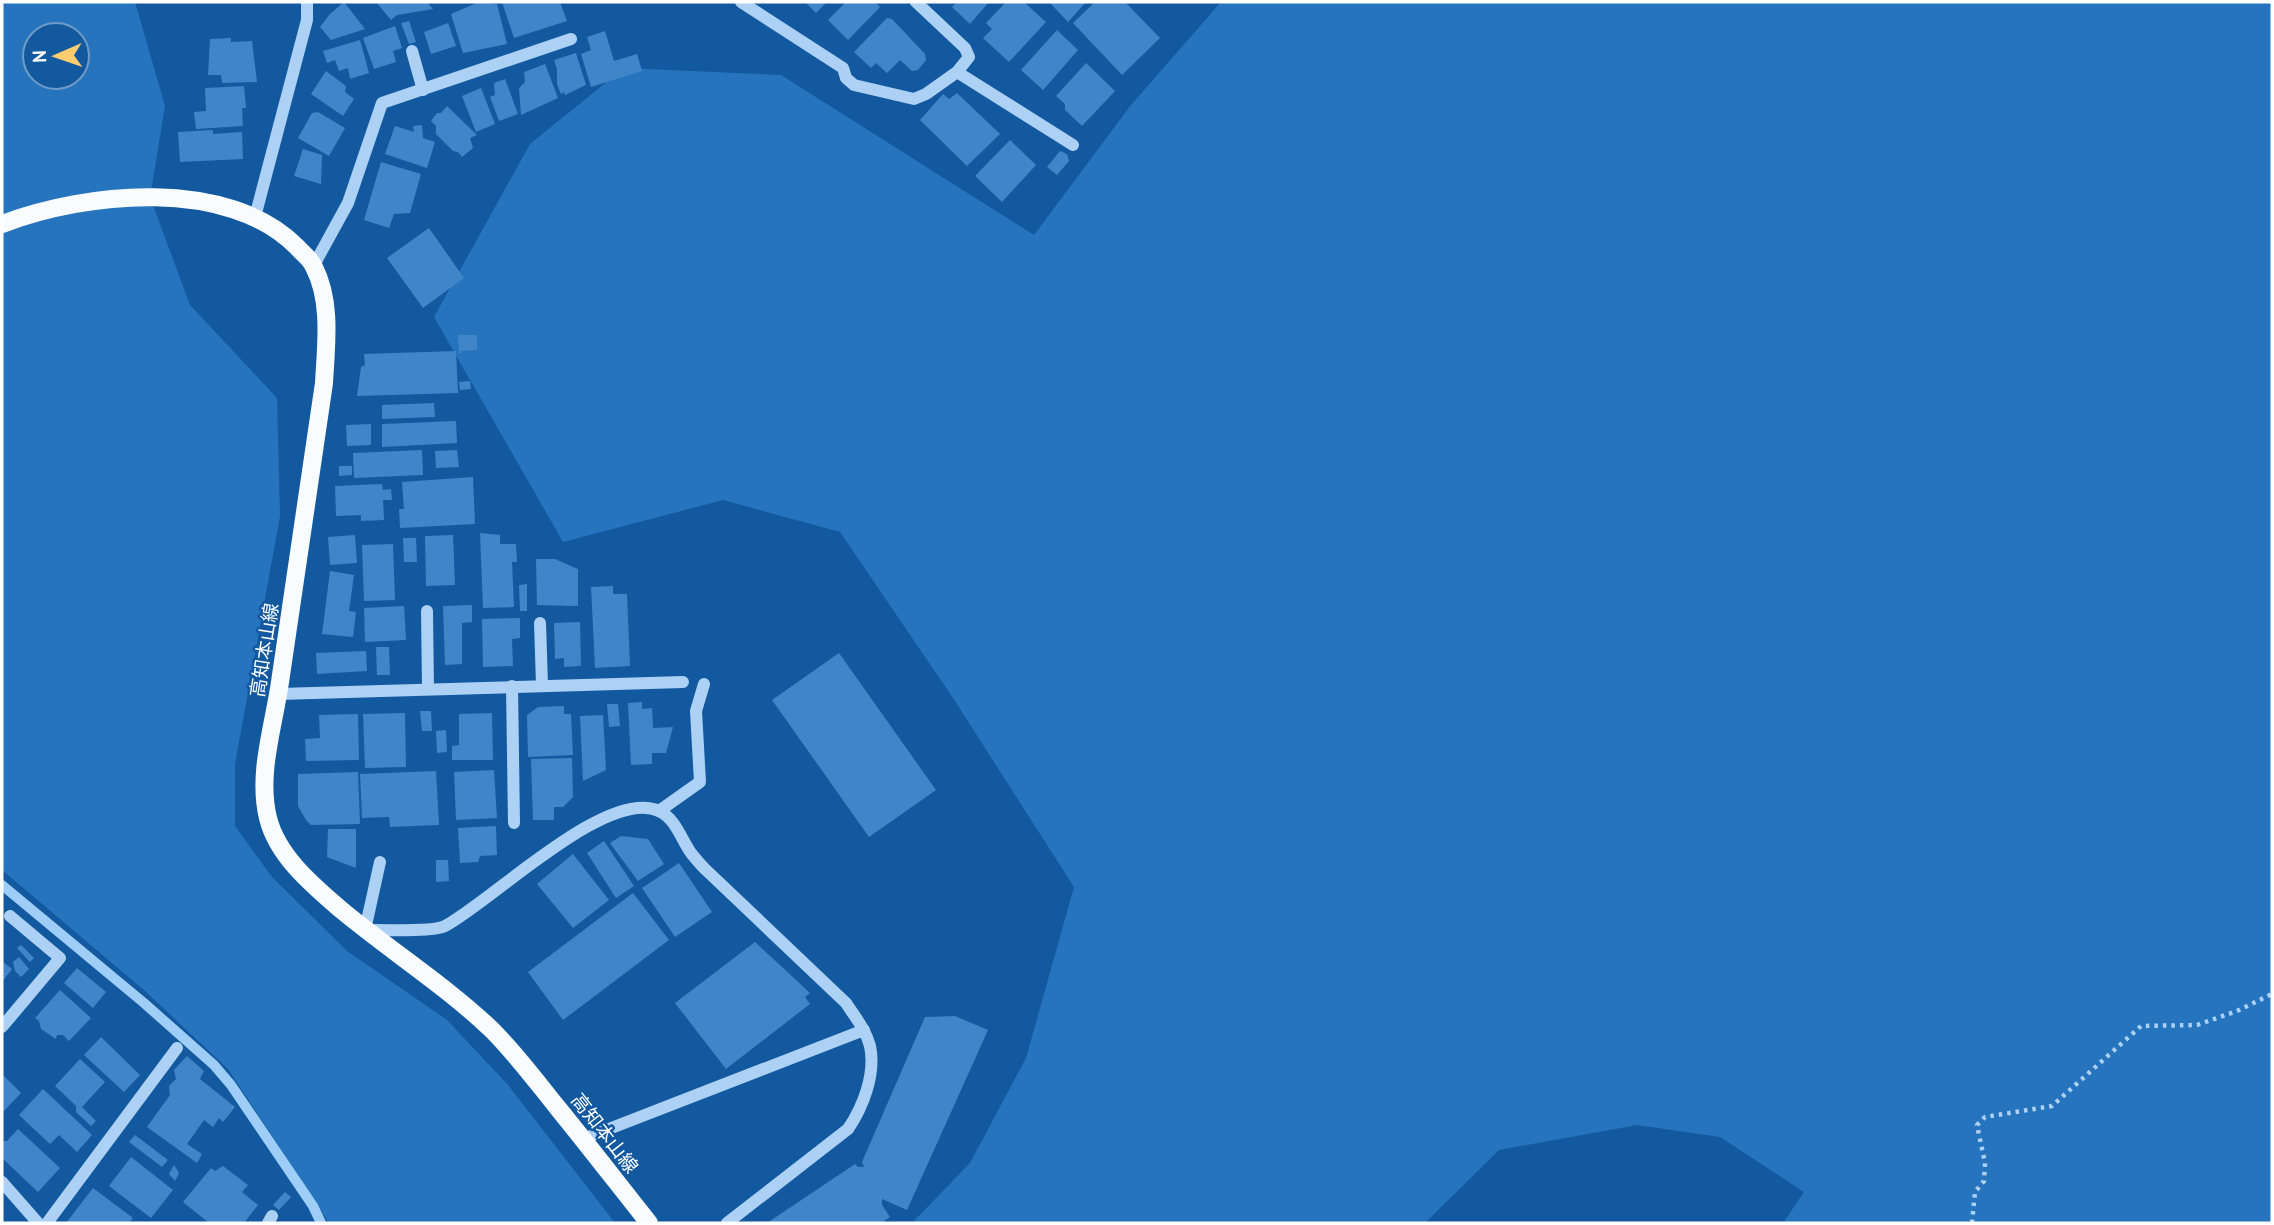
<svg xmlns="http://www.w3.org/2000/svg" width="2274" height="1225" font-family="'PT Sans','Noto Sans JP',sans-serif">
  <rect width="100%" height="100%" fill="#1359a0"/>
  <g fill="#2674be" fill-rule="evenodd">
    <path d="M 2,2 L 135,2 L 165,106 L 150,197 L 190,305 L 277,398 L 280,516 L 235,764 L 235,826 L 272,877 L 347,951 L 447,1020 L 508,1085 L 615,1223 L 329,1223 L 228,1069 L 144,990 L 2,870 ZM 35,35 L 77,35 L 77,77 L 35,77 Z"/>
    <polygon points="1221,2 2272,2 2272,1223 1783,1223 1804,1192 1720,1137 1637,1125 1499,1150 1425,1223 912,1223 970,1163 1026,1058 1074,887 953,698 840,532 723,500 563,542 434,317 530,144 624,68 781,75 1034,235 1131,105"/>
  </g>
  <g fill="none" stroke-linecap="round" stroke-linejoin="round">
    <polyline stroke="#9ecdf7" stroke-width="10" points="2,885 144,1003 214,1065 231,1085 313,1206 321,1223"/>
  </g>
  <g fill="#4085c8">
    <polygon points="344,2 365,29 331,40 320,27 330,14"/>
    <polygon points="376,2 427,2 433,9 397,15 391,20"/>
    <polygon points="479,2 497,4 507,44 463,53 451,14"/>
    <polygon points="502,2 560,2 567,21 514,38"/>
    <polygon points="805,2 827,2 816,13"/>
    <polygon points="846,2 875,2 880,7 848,40 828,20"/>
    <polygon points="957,2 989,2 970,24 952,7"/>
    <polygon points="1006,2 1024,2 1046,22 1009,62 983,38 992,29 986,23"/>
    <polygon points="1049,2 1086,2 1068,22"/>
    <polygon points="1095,2 1125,2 1160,38 1122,75 1073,23"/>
    <polygon points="887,18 892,19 925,54 926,60 918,70 912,71 900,60 887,73 876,63 871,68 854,52"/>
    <polygon points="409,21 416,42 409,44 401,23"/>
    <polygon points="448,23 456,46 431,54 424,32"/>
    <polygon points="395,26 402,48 393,51 396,62 374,69 363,38"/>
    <polygon points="1057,30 1078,50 1043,90 1021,70"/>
    <polygon points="605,31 614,61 637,54 642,71 591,87 581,54 591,50 587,37"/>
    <polygon points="231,38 231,42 252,41 257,82 222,83 221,75 208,75 210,39"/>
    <polygon points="360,40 369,73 350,79 348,68 339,71 335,60 327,63 323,51"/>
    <polygon points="576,53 586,85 565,95 564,92 561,94 557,84 557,69 554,60"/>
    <polygon points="1086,63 1115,91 1082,126 1065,110 1065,104 1056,96"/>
    <polygon points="545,64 558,98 521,115 519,88 525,82 524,72"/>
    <polygon points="326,71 346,86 345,92 354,99 343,116 311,94"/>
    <polygon points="505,79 518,114 499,121 490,97 495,95 494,83"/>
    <polygon points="244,86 246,108 242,108 243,126 196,129 194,112 206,111 205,88"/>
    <polygon points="481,88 495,124 476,132 462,96"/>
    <polygon points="957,93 1000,134 967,166 920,120 943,94 949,99"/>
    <polygon points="447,106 477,135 470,138 473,148 462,157 458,152 453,151 436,134 436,126 431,121 437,113 441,113"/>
    <polygon points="318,112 345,128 329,156 298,138 312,113"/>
    <polygon points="422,125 423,138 435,142 427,168 385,154 395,126 414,132 413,126"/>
    <polygon points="213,130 213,134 242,132 243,159 180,162 178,132"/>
    <polygon points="1010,140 1036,165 1002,202 975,176"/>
    <polygon points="303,149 322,155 321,184 294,176"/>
    <polygon points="1060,151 1067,154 1069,161 1057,175 1047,167"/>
    <polygon points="381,162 421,174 410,213 394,214 389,228 364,220"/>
    <polygon points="429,228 464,278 423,308 387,258"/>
    <polygon points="458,335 477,335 477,350 461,351 461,353 459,353"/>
    <polygon points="456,351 458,393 357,396 361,367 365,365 364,354"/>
    <polygon points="470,381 471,389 460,390 459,382"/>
    <polygon points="434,403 435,417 382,419 382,405"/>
    <polygon points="456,421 457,443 382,447 382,424"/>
    <polygon points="371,424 371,445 347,446 346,425"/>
    <polygon points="422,450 423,475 354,478 353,453"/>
    <polygon points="457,450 459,467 436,468 435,451"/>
    <polygon points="339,466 352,466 352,475 339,476"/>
    <polygon points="473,477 475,524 400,528 399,509 404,509 402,482"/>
    <polygon points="382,484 383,490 391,489 392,500 383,500 384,520 361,521 361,515 336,516 335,486"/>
    <polygon points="480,533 500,535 500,544 516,544 517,562 512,562 514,607 483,608"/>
    <polygon points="355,535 357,563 330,565 328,537"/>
    <polygon points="453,535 455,585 426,586 425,536"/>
    <polygon points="403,538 416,538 417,562 404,562"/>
    <polygon points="393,544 395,600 364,601 362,545"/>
    <polygon points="536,559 555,559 578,569 578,606 537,605"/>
    <polygon points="330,571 354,575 349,611 356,612 353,637 322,634"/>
    <polygon points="527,584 527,611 520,611 519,585"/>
    <polygon points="613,586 613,594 627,594 630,666 595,668 591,587"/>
    <polygon points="472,605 472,622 462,623 462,664 445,665 443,606"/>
    <polygon points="404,606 406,640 365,642 364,608"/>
    <polygon points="520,618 520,638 512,639 513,666 483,667 482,619"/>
    <polygon points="580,622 581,666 564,667 564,658 555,659 554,623"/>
    <polygon points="376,647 389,647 390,675 377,675"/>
    <polygon points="366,651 367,671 317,674 316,653"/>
    <polygon points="839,653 936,790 869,837 772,700"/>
    <polygon points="642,702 642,709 652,708 653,728 673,727 666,753 652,753 652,764 631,765 628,703"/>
    <polygon points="607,704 618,704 620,726 609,727"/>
    <polygon points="564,706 564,714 571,714 573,755 528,757 527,715 538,707"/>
    <polygon points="420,711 431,711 432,731 422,731"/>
    <polygon points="405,713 406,767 365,768 363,714"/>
    <polygon points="492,713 493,760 452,760 452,746 459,745 459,714"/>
    <polygon points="358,714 359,760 306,761 305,739 320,738 319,715"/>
    <polygon points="603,715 606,770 583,781 580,716"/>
    <polygon points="446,730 447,752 437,753 436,731"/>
    <polygon points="572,758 573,797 563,807 554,807 554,820 533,820 531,759"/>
    <polygon points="494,770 497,818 456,820 454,772"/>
    <polygon points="436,771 439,825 390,827 389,817 362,818 360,774"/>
    <polygon points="358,772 360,824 311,825 306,820 298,806 298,774"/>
    <polygon points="496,826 497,855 480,856 478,862 460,863 458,828"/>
    <polygon points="328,829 356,829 356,868 327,857"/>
    <polygon points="621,836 648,839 664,864 638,881 610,843"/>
    <polygon points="604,841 634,886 616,898 587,853"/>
    <polygon points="573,854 609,900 573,928 537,884"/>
    <polygon points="436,860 448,860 449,881 436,882"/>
    <polygon points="679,863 712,912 675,937 642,888"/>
    <polygon points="633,893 669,940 563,1020 528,972"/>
    <polygon points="755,942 810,993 805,997 810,1004 726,1069 675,1003"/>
    <polygon points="21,945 34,958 30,962 17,948"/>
    <polygon points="19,957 29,969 21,977 15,971 13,962"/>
    <polygon points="2,961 12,969 2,982"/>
    <polygon points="77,968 106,992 93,1008 64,983"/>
    <polygon points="60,990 91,1018 69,1041 63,1035 57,1035 56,1039 41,1029 39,1021 35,1018"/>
    <polygon points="955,1016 988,1030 907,1210 882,1199 882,1205 890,1217 881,1223 767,1223 855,1164 858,1167 864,1167 862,1162 925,1017"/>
    <polygon points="101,1037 140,1075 124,1092 84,1055"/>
    <polygon points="187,1056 204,1071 200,1079 235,1107 223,1122 219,1118 213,1127 204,1120 187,1144 202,1154 197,1163 147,1127 170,1095 169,1086 176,1079 174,1070"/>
    <polygon points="80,1059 105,1082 82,1107 96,1121 91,1126 76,1112 76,1106 55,1086"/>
    <polygon points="2,1074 21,1093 2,1113"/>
    <polygon points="43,1089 92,1135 77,1152 59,1135 50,1144 19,1115"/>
    <polygon points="18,1129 60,1168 38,1192 2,1158 2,1141 7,1141"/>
    <polygon points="135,1135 168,1160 162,1167 129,1142"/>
    <polygon points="131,1157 173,1190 151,1218 109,1186"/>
    <polygon points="174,1165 179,1173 175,1181 169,1174"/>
    <polygon points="223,1166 248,1185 242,1192 258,1205 244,1223 209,1223 183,1202 211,1168 215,1171"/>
    <polygon points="93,1188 133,1218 129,1223 66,1223"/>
    <polygon points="285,1192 291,1197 279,1210 273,1205"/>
  </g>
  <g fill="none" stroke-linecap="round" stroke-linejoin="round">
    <polyline stroke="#acd1f4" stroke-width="4.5" stroke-dasharray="3.5 5" stroke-linecap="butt" points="1972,1223 1975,1192 1984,1181 1985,1163 1977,1125 1985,1117 2052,1106 2141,1026 2197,1025 2237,1011 2272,994"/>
    <g stroke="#acd1f4" stroke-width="12">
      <polyline points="741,2 843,68 846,78 854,85 914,99 926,94 957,72 969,57 965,48 916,2"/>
      <polyline points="412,51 423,90"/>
      <polyline points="957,72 1073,145"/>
      <polyline points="255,217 307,20 307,2"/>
      <polyline points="314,265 348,203 382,103 571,39"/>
      <polyline points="427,611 428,689"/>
      <polyline points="540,623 542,685"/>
      <polyline points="512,686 514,823"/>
      <polyline points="279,694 683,682"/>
      <polyline points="659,811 700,782 696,711 704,684"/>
      <path d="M 380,862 L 365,930 C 381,930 434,932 445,926 C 492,901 607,787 659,811 C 676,819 681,839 691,853 C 695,858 700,864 705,869 L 846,1003 C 855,1017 866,1030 870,1046 C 876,1074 863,1107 848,1129 L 727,1223"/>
      <polyline points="2,1027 60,958 10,916"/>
      <polyline points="583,1139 864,1030"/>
      <polyline points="2,1182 38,1223"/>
      <polyline points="47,1223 177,1048"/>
      <polyline points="268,1223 272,1216"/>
    </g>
    <path stroke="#f9fcff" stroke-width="18" d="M 2,224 C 86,192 228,177 297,247 C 302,253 311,259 314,267 C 332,302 326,345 324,383 C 309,482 295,582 280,682 C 274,725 257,774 268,818 C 277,855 311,884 339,908 C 389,950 445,985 492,1030 C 516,1054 536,1081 557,1107 C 588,1145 618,1184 649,1223"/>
  </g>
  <g text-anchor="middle" stroke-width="5" stroke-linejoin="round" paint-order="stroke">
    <g font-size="19" fill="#fff" stroke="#1359a0">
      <text transform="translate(264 650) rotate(-81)" y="7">高知本山線</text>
      <text transform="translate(605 1133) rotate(52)" y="7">高知本山線</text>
    </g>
  </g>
  <rect width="2274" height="1225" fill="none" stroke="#ffffff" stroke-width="7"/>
  <g transform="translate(56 56) rotate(268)"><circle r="33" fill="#1359a0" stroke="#719bc6" stroke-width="2"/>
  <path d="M0-5L12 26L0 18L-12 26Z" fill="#ffcd6f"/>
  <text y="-10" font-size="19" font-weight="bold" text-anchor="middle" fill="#ffffff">N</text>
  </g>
</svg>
